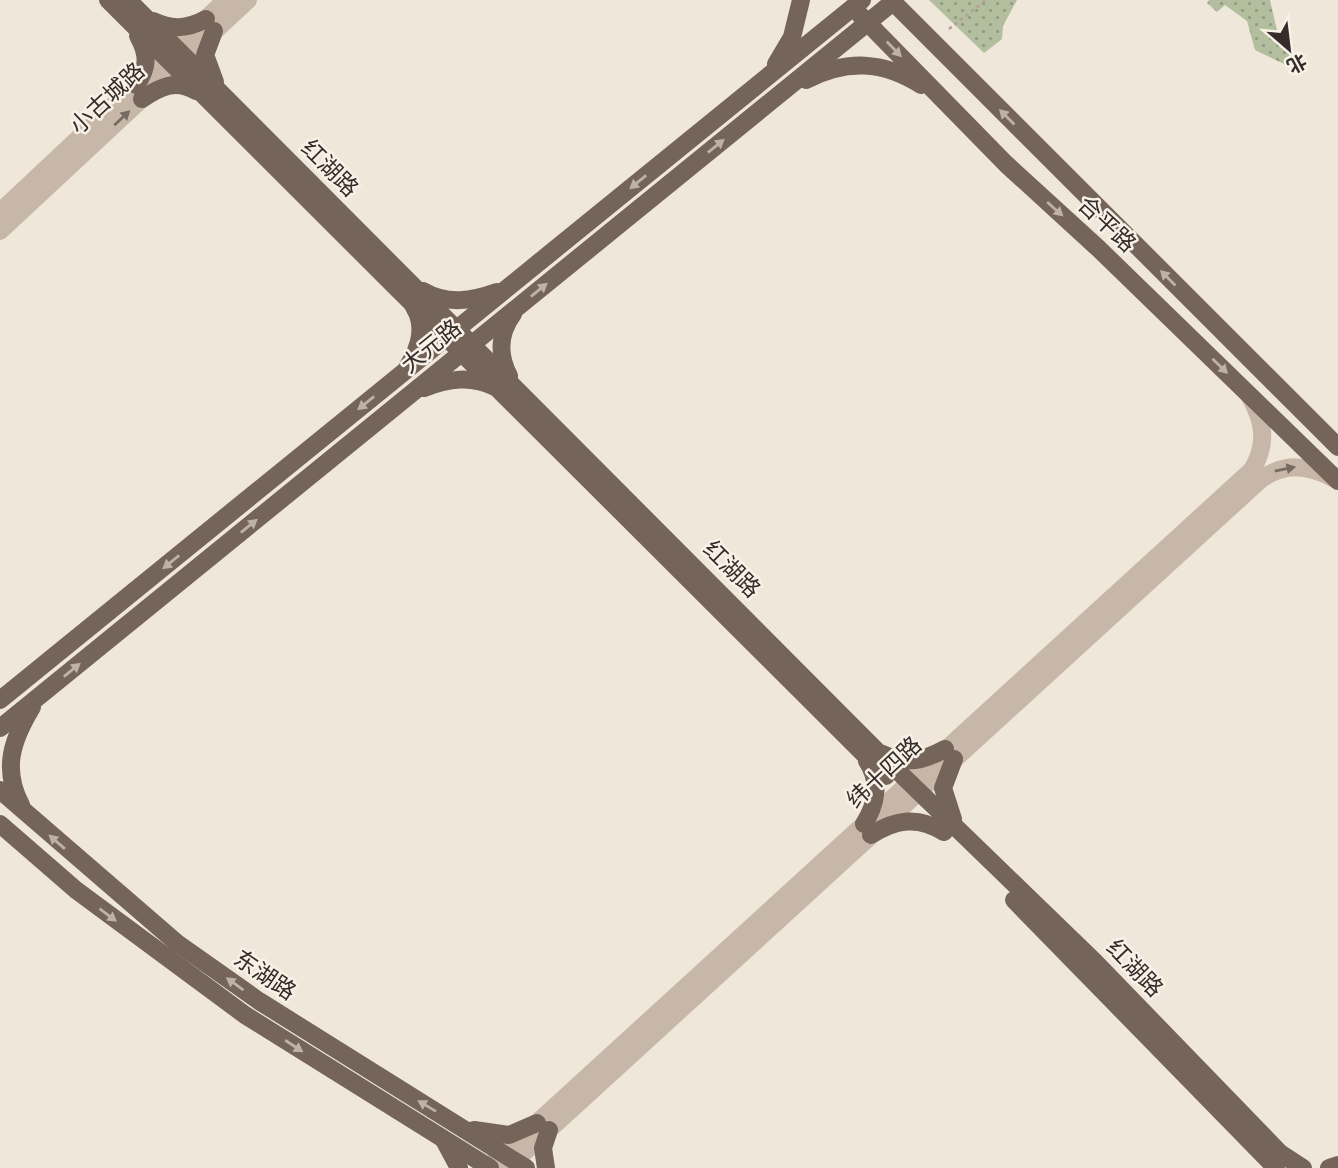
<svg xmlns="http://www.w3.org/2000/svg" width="1338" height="1168" font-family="Raleway,'Noto Sans SC',sans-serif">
  <defs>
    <pattern id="park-dots" width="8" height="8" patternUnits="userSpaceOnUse" patternTransform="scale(1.75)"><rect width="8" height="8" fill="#b2be9d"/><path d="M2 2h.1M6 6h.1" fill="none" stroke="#929b80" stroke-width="1.8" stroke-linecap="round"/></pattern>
  </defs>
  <rect width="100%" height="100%" fill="#f0e7db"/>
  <g fill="url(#park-dots)">
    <polygon points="929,0 1017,0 1003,26 1002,39 984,53"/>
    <polygon points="1209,0 1270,0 1279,39 1293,50 1284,64 1255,50 1247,21 1225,5 1217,12 1207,3"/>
  </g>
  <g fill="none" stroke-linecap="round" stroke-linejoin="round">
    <polyline stroke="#b3a193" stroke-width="2.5" stroke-dasharray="3.5 3.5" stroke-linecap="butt" points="949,29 986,0"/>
    <g stroke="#c7b7a8" stroke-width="18">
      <polyline points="0,212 226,0"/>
      <polyline points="0,231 248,0"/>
      <path d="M 492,1164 L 1252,470 C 1268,443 1264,422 1249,395"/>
      <path d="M 507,1168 L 1260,480 C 1285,462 1307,465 1333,478"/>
    </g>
    <g stroke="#75645a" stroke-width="18">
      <polyline points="108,0 886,776"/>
      <polyline points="128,0 876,750 1095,962 1280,1153 1303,1168"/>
      <polyline points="891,0 1338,447"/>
      <polyline points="860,15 1006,164 1099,249 1338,481"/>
      <path d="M 153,21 C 172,30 187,29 206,19"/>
      <polyline points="214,31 205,55 215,82"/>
      <polyline points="776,64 792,37 801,0"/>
      <path d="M 806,80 C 847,59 883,61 921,85"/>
      <path d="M 136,85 C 149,67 148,54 138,36"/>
      <path d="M 142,99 C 160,87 175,79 196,91"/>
      <path d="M 423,291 C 447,305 472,301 497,292"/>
      <path d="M 408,366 C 420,347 426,326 414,307"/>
      <path d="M 509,376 C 498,355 499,333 513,314"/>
      <path d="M 424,388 C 448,379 471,375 495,387"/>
      <polyline points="0,700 862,0"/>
      <polyline points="0,728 893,2"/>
      <path d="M 883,754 C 906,765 923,761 945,749"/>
      <polyline points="0,790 177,943 259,1001 526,1168"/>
      <path d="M 21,805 C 2,769 12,740 32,707"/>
      <polyline points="953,819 943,788 954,759"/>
      <polyline points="0,824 76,890 245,1015 490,1168"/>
      <path d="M 864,824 C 876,805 881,782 867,761"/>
      <path d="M 871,835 C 896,819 918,816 944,832"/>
      <polyline points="1014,900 1276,1168"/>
      <polyline points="474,1130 509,1135 537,1123"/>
      <polyline points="445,1142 459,1168"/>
      <polyline points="546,1168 543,1148 549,1130"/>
      <polyline points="1329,1168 1338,1165"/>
    </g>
  </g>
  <defs><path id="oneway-solid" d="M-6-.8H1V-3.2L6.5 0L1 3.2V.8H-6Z" transform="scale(1.75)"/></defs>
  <g fill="#bdb2a8">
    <use href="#oneway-solid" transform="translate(894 49) rotate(46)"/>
    <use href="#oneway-solid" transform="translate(1007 117) rotate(-135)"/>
    <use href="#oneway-solid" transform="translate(716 146) rotate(-39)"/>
    <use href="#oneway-solid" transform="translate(638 182) rotate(141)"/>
    <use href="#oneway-solid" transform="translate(1055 209) rotate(42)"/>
    <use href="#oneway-solid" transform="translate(1168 278) rotate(-135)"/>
    <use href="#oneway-solid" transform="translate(539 290) rotate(-39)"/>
    <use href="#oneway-solid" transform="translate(1220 366) rotate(44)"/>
    <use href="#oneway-solid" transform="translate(366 403) rotate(141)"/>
    <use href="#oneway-solid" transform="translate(249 526) rotate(-39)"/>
    <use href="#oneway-solid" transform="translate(171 562) rotate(141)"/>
    <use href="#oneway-solid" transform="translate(72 670) rotate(-39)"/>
    <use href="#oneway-solid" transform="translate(57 842) rotate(-139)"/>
    <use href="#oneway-solid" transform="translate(108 915) rotate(37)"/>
    <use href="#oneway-solid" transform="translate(235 984) rotate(-144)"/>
    <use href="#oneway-solid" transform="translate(294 1046) rotate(33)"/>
    <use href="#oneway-solid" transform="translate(427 1106) rotate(-149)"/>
  </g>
  <g fill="#766b62">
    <use href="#oneway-solid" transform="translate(122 118) rotate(-43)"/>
    <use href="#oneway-solid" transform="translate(1285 469) rotate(-12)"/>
  </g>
  <g text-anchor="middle" stroke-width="5" stroke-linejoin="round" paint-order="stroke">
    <g font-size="23" fill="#342c28" stroke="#f8f1e7">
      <text transform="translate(107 98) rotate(-43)" y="8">小古城路</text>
      <text transform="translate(330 168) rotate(45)" y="8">红湖路</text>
      <text transform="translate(1107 224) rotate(43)" y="8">合平路</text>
      <text transform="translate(431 346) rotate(-39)" y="8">大元路</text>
      <text transform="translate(732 569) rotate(45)" y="8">红湖路</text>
      <text transform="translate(884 772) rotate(-43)" y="8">纬十四路</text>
      <text transform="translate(1135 968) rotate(46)" y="8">红湖路</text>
      <text transform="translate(265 975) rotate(34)" y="8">东湖路</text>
    </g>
  </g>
  <g transform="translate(1289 49) rotate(152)" stroke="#f8f1e7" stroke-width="5" paint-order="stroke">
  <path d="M0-5L12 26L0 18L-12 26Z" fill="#342c28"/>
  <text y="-10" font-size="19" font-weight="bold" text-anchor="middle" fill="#342c28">北</text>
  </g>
</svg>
